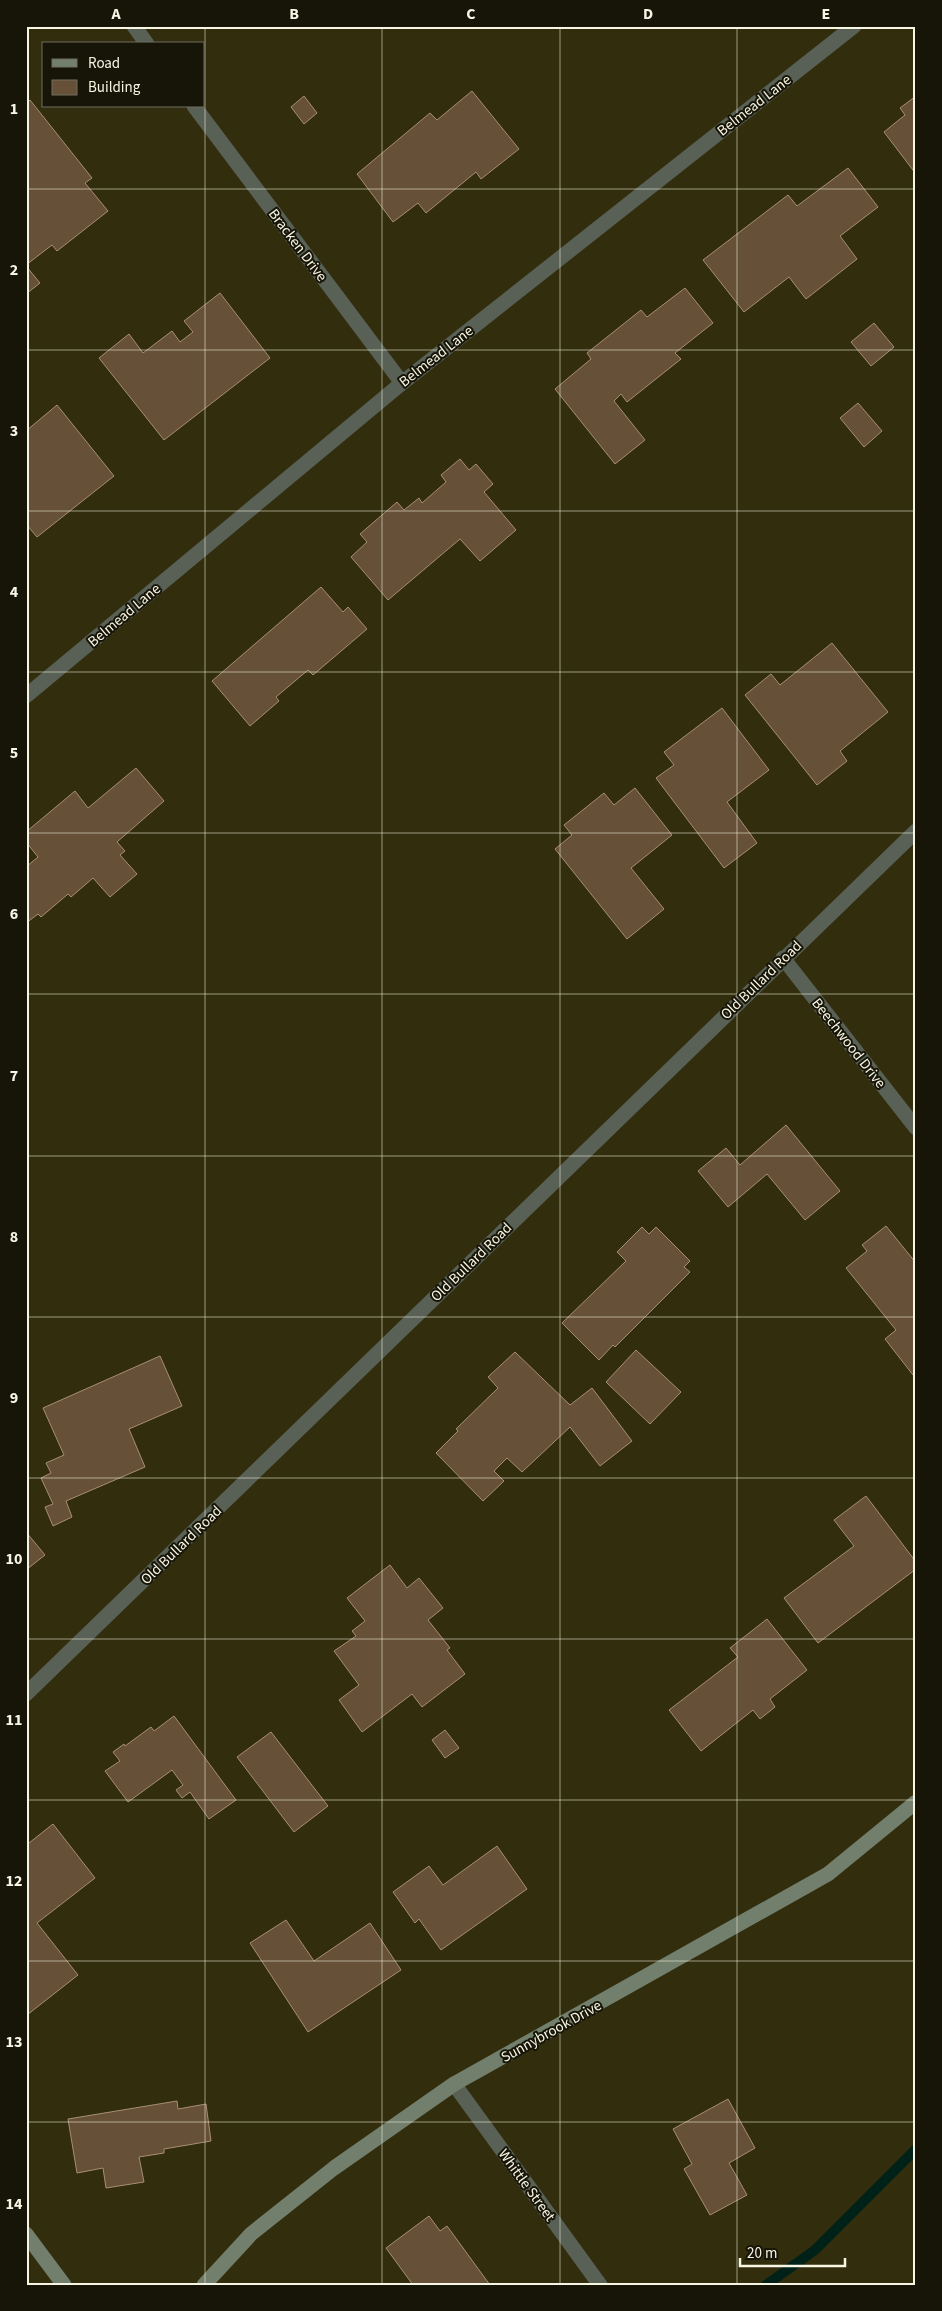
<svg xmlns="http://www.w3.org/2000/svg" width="942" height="2311" font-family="'Source Sans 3',sans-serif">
  <rect width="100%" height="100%" fill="#312d0d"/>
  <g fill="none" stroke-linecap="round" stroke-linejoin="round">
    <polyline stroke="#002117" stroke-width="10" points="766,2285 815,2250 916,2149"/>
  </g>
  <g fill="#675038" stroke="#a88e74">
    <polygon points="472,91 519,149 481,179 476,172 426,213 418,203 393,222 357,174 430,113 437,120"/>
    <polygon points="304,96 317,113 304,124 291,107"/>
    <polygon points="916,96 916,174 884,132 905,115 900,108"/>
    <polygon points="30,100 92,178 85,183 108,211 57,251 52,245 26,265 26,103"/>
    <polygon points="848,168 878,207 840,236 857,259 806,299 789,277 744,312 703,260 788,195 797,206"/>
    <polygon points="26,266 40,283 26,294"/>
    <polygon points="685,288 713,323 675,353 681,359 627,402 621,394 614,401 645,440 615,464 555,389 591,359 587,353 641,310 647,317"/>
    <polygon points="220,293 270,358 164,440 99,358 129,334 143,353 172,331 180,342 193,332 184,321"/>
    <polygon points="874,323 894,347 871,366 851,342"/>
    <polygon points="858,403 882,431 864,447 840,418"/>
    <polygon points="57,405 114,476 37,537 26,524 26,431"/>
    <polygon points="460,459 469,470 476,464 493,484 484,492 516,530 480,561 460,539 388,600 351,557 367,542 360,534 397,502 404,510 419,498 422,503 446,482 441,475"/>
    <polygon points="321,587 343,612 348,607 367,629 313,675 308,670 276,697 279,701 250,726 212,681"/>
    <polygon points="832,643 888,712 840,751 847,761 817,785 745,695 771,674 780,685"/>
    <polygon points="722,708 769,770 727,802 757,843 724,868 656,778 674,765 664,752"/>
    <polygon points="136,768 164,801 117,842 125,851 120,855 137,874 110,897 93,878 71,897 68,894 41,917 38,914 26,923 26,867 38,857 26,842 26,832 75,791 88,808"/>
    <polygon points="635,788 672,835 631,868 664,909 627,939 555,849 572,835 564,825 604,793 614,805"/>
    <polygon points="786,1125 840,1191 805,1220 767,1174 728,1207 698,1171 726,1148 740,1165"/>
    <polygon points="886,1226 916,1263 916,1373 913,1375 885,1339 896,1330 846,1268 867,1251 862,1245"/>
    <polygon points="642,1227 649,1234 656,1227 690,1261 684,1267 690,1272 615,1347 613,1345 599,1360 562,1323 626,1261 617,1252"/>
    <polygon points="636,1350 681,1392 650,1424 606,1382"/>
    <polygon points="515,1352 570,1405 592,1388 632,1441 600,1466 570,1427 522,1472 507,1458 494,1471 504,1481 483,1501 436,1453 458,1431 456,1429 498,1388 488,1377"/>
    <polygon points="160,1356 182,1406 129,1429 145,1467 66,1501 72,1517 53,1526 45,1507 53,1504 41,1478 51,1473 46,1463 64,1455 43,1408"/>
    <polygon points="866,1496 916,1562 916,1569 818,1643 784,1598 854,1546 834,1520"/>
    <polygon points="26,1532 45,1555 26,1570"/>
    <polygon points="390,1565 407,1588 419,1578 443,1608 428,1620 450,1648 447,1650 465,1674 422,1707 412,1694 362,1732 339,1700 359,1685 334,1651 356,1636 352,1631 365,1621 347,1598"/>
    <polygon points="767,1619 807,1670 770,1699 775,1707 760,1719 753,1710 701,1751 669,1710 738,1657 730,1648"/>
    <polygon points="174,1716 236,1800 209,1819 190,1792 182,1798 176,1790 183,1785 172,1770 128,1802 105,1771 120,1761 113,1752 124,1744 125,1746 151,1727 154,1731"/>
    <polygon points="445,1730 459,1748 445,1758 432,1740"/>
    <polygon points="271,1732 328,1806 294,1832 237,1757"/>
    <polygon points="53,1824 95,1878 37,1923 78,1975 27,2015 26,1839 29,1843"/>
    <polygon points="497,1846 527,1889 441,1950 419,1919 415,1923 393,1892 429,1866 443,1885"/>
    <polygon points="286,1920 314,1961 370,1923 401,1970 308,2032 250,1943"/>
    <polygon points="728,2099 755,2148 729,2163 747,2195 710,2215 684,2169 692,2164 673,2129"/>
    <polygon points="177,2101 178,2109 206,2104 211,2141 164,2149 164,2153 139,2157 144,2182 106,2188 103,2168 77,2173 68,2119"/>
    <polygon points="429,2216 440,2231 447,2226 490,2285 413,2285 386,2248"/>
  </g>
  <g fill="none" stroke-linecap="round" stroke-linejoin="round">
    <g stroke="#596156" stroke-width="15">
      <polyline points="134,26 147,44"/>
      <polyline points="194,106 402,383"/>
      <polyline points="26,696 402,383 854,26"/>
      <polyline points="783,958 916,1128"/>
      <polyline points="26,1694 916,831"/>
      <polyline points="454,2084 600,2285"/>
    </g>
    <g stroke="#727f6c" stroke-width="15">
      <polyline points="26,2234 64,2285"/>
      <polyline points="204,2285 251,2234 334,2168 454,2084 828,1874 916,1802"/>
    </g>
  </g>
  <path fill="none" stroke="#f7f5e3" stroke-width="1" stroke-opacity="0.55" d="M 205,26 L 205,2285M 382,26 L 382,2285M 560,26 L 560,2285M 737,26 L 737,2285M 26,189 L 916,189M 26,350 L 916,350M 26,511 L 916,511M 26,672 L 916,672M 26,833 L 916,833M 26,994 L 916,994M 26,1156 L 916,1156M 26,1317 L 916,1317M 26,1478 L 916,1478M 26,1639 L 916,1639M 26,1800 L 916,1800M 26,1961 L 916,1961M 26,2122 L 916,2122"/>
  <g text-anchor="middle" stroke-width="4" stroke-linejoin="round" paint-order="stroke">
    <g font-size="15" fill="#f7f5e3" stroke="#171508">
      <text transform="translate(754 105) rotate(-38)" y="5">Belmead Lane</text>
      <text transform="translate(298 245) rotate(53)" y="5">Bracken Drive</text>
      <text transform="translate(436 356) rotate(-38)" y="5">Belmead Lane</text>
      <text transform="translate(124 615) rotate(-40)" y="5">Belmead Lane</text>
      <text transform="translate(761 980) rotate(-44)" y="5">Old Bullard Road</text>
      <text transform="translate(849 1043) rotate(52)" y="5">Beechwood Drive</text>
      <text transform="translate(471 1262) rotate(-44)" y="5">Old Bullard Road</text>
      <text transform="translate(181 1545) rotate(-44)" y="5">Old Bullard Road</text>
      <text transform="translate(551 2031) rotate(-29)" y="5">Sunnybrook Drive</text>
      <text transform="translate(527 2185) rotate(54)" y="5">Whittle Street</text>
    </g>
  </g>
  <rect width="942" height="2311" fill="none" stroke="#171508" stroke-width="55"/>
  <rect x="42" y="42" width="162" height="65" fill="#171508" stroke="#716f60"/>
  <rect x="52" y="59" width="25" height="8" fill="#727f6c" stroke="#716f60"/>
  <text x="88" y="68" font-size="15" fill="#f7f5e3">Road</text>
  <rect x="52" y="80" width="25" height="15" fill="#675038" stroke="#716f60"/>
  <text x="88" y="92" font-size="15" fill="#f7f5e3">Building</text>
  <path d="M740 2258v8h105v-8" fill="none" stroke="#f7f5e3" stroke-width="2.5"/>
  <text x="747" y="2258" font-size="15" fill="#f7f5e3" stroke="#171508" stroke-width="4" paint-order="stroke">20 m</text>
  <rect x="28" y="28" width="886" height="2256" fill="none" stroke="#f7f5e3" stroke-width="2"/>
  <g font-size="16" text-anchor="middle" font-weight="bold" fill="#f7f5e3">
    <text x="116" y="19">A</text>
    <text x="294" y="19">B</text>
    <text x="471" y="19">C</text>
    <text x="648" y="19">D</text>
    <text x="826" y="19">E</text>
    <text x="14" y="114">1</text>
    <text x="14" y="275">2</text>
    <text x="14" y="436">3</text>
    <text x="14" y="597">4</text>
    <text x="14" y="758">5</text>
    <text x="14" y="919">6</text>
    <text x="14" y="1081">7</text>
    <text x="14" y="1242">8</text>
    <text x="14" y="1403">9</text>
    <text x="14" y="1564">10</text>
    <text x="14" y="1725">11</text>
    <text x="14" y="1886">12</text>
    <text x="14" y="2047">13</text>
    <text x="14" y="2209">14</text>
  </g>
</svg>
